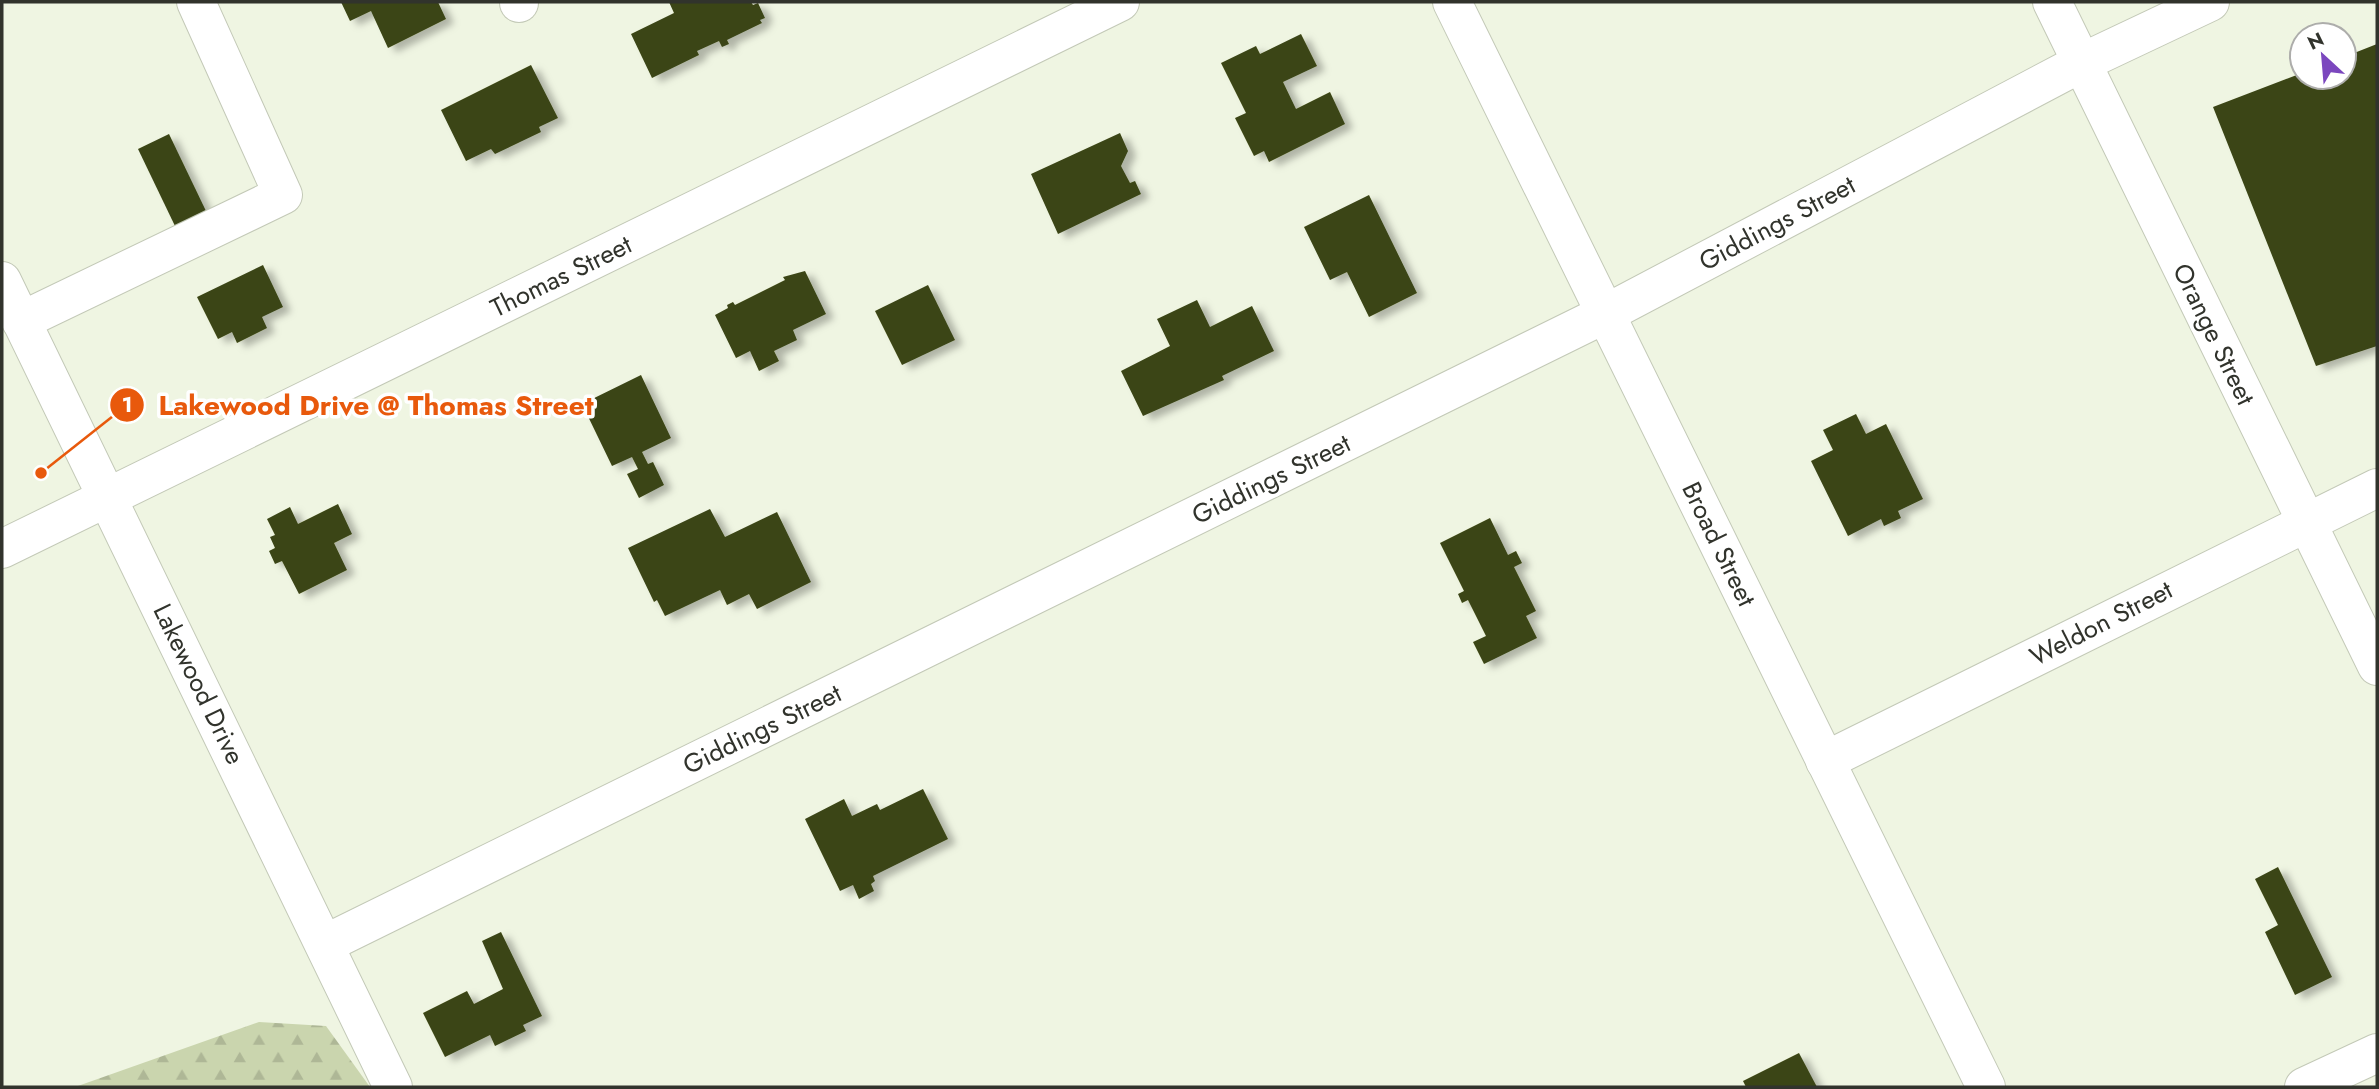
<svg xmlns="http://www.w3.org/2000/svg" width="2379" height="1089" font-family="Jost,sans-serif">
  <defs>
    <pattern id="forest-firs" width="22" height="20" patternUnits="userSpaceOnUse" patternTransform="scale(1.75)"><rect width="22" height="20" fill="#cad5ae"/><path d="M5 1l3.5 6h-7zM16 11l3.5 6h-7z" fill="#aeb796"/></pattern>
    <filter id="shadow"><feDropShadow dx="8" dy="4.5" stdDeviation="3.5" flood-color="#0004"/></filter>
  </defs>
  <rect width="100%" height="100%" fill="#eff5e2"/>
  <polygon fill="url(#forest-firs)" points="259,1022 326,1026 370,1087 75,1087"/>
  <g fill="#3b4516" filter="url(#shadow)">
    <polygon points="341,2 438,2 446,19 388,48 371,11 350,21"/>
    <polygon points="669,2 751,2 753,5 758,3 765,18 760,20 762,23 727,40 729,44 722,47 719,41 697,51 699,55 652,78 631,34 674,13"/>
    <polygon points="1301,34 1317,66 1283,82 1296,109 1330,92 1345,124 1269,162 1264,151 1254,156 1235,118 1246,113 1221,63 1256,46 1260,54"/>
    <polygon points="2377,44 2377,346 2316,366 2213,107 2302,73 2302,77 2344,77 2344,57"/>
    <polygon points="531,65 558,118 539,127 541,132 495,154 491,149 466,161 441,110"/>
    <polygon points="1120,133 1128,151 1121,166 1130,183 1135,181 1141,194 1058,234 1031,174"/>
    <polygon points="169,134 206,211 175,226 138,149"/>
    <polygon points="1369,195 1417,293 1369,317 1347,272 1330,280 1304,227"/>
    <polygon points="263,265 283,307 262,317 267,328 237,343 232,332 218,339 197,297"/>
    <polygon points="805,271 826,314 793,330 797,340 774,351 779,361 759,371 750,351 736,358 715,315 728,308 727,305 733,302 735,305 785,280 783,277"/>
    <polygon points="928,285 955,340 902,365 875,311"/>
    <polygon points="1197,300 1210,327 1252,306 1274,351 1222,376 1224,380 1143,416 1121,371 1170,346 1157,319"/>
    <polygon points="641,375 671,438 642,452 648,464 653,462 664,485 639,498 627,474 638,469 632,457 612,466 582,404"/>
    <polygon points="1856,414 1866,434 1886,424 1923,499 1898,511 1901,518 1884,526 1881,519 1848,536 1811,461 1833,450 1823,430"/>
    <polygon points="338,504 352,534 334,543 347,570 299,594 282,561 275,564 269,551 275,548 270,537 275,535 267,519 290,507 298,524"/>
    <polygon points="710,509 725,537 777,512 811,582 757,609 749,594 727,605 720,590 665,616 657,600 654,602 628,548"/>
    <polygon points="1490,518 1508,555 1516,551 1522,563 1514,567 1536,611 1526,616 1537,638 1484,664 1473,642 1486,636 1468,600 1462,603 1458,594 1464,591 1440,543"/>
    <polygon points="923,789 948,839 873,876 875,881 871,884 874,891 859,899 853,885 840,891 805,819 844,799 852,816 877,804 880,810"/>
    <polygon points="2278,867 2332,977 2295,995 2265,932 2278,925 2255,879"/>
    <polygon points="501,932 542,1016 523,1025 526,1031 495,1046 490,1035 445,1057 423,1013 467,991 474,1004 503,989 482,941"/>
    <polygon points="1799,1053 1817,1087 1746,1087 1743,1081"/>
  </g>
  <g fill="none" stroke-linecap="round" stroke-linejoin="round">
    <defs>
      <g id="minor">
        <polyline points="519,2 519,3"/>
        <polyline points="1452,2 1986,1087"/>
        <polyline points="2052,2 2377,666"/>
        <polyline points="2,281 393,1087"/>
        <polyline points="21,321 283,195 196,2"/>
        <polyline points="2,549 1120,2"/>
        <polyline points="1825,761 2377,488"/>
        <polyline points="325,944 1605,314 2081,63 2210,2"/>
        <polyline points="2304,1087 2377,1053"/>
      </g>
    </defs>
    <use href="#minor" stroke="#c3c9b7" stroke-width="40"/>
    <use href="#minor" stroke="#fff" stroke-width="38"/>
  </g>
  <g text-anchor="middle" stroke-width="7" stroke-linejoin="round" paint-order="stroke">
    <g font-size="26" fill="#31332c" stroke="#fff">
      <text transform="translate(1777 223) rotate(-28)" y="9">Giddings Street</text>
      <text transform="translate(561 276) rotate(-26)" y="9">Thomas Street</text>
      <text transform="translate(2214 334) rotate(64)" y="9">Orange Street</text>
      <text transform="translate(1271 479) rotate(-26)" y="9">Giddings Street</text>
      <text transform="translate(1719 544) rotate(64)" y="9">Broad Street</text>
      <text transform="translate(2101 623) rotate(-27)" y="9">Weldon Street</text>
      <text transform="translate(199 684) rotate(64)" y="9">Lakewood Drive</text>
      <text transform="translate(762 729) rotate(-26)" y="9">Giddings Street</text>
    </g>
  </g>
  <path fill="none" stroke="#e8590c" stroke-width="2.5" d="M41 473L127 405"/>
  <g fill="#e8590c" stroke="#fff" stroke-width="2.5">
    <circle cx="41" cy="473" r="7"/>
    <circle cx="127" cy="405" r="18"/>
  </g>
  <g font-size="21" text-anchor="middle" font-weight="bold" fill="#fff">
    <text x="127" y="412">1</text>
  </g>
  <g font-size="28" text-anchor="middle" font-weight="bold" fill="#e8590c" stroke="#fff" stroke-width="7" stroke-linejoin="round" paint-order="stroke">
    <text x="376" y="415">Lakewood Drive @ Thomas Street</text>
  </g>
  <rect width="2379" height="1089" fill="none" stroke="#31332c" stroke-width="7"/>
  <g transform="translate(2323 56) rotate(334)"><circle r="33" fill="#ffffff" stroke="#adadab" stroke-width="2"/>
  <path d="M0-5L12 26L0 18L-12 26Z" fill="#7b47be"/>
  <text y="-10" font-size="19" font-weight="bold" text-anchor="middle" fill="#31332c">N</text>
  </g>
</svg>
